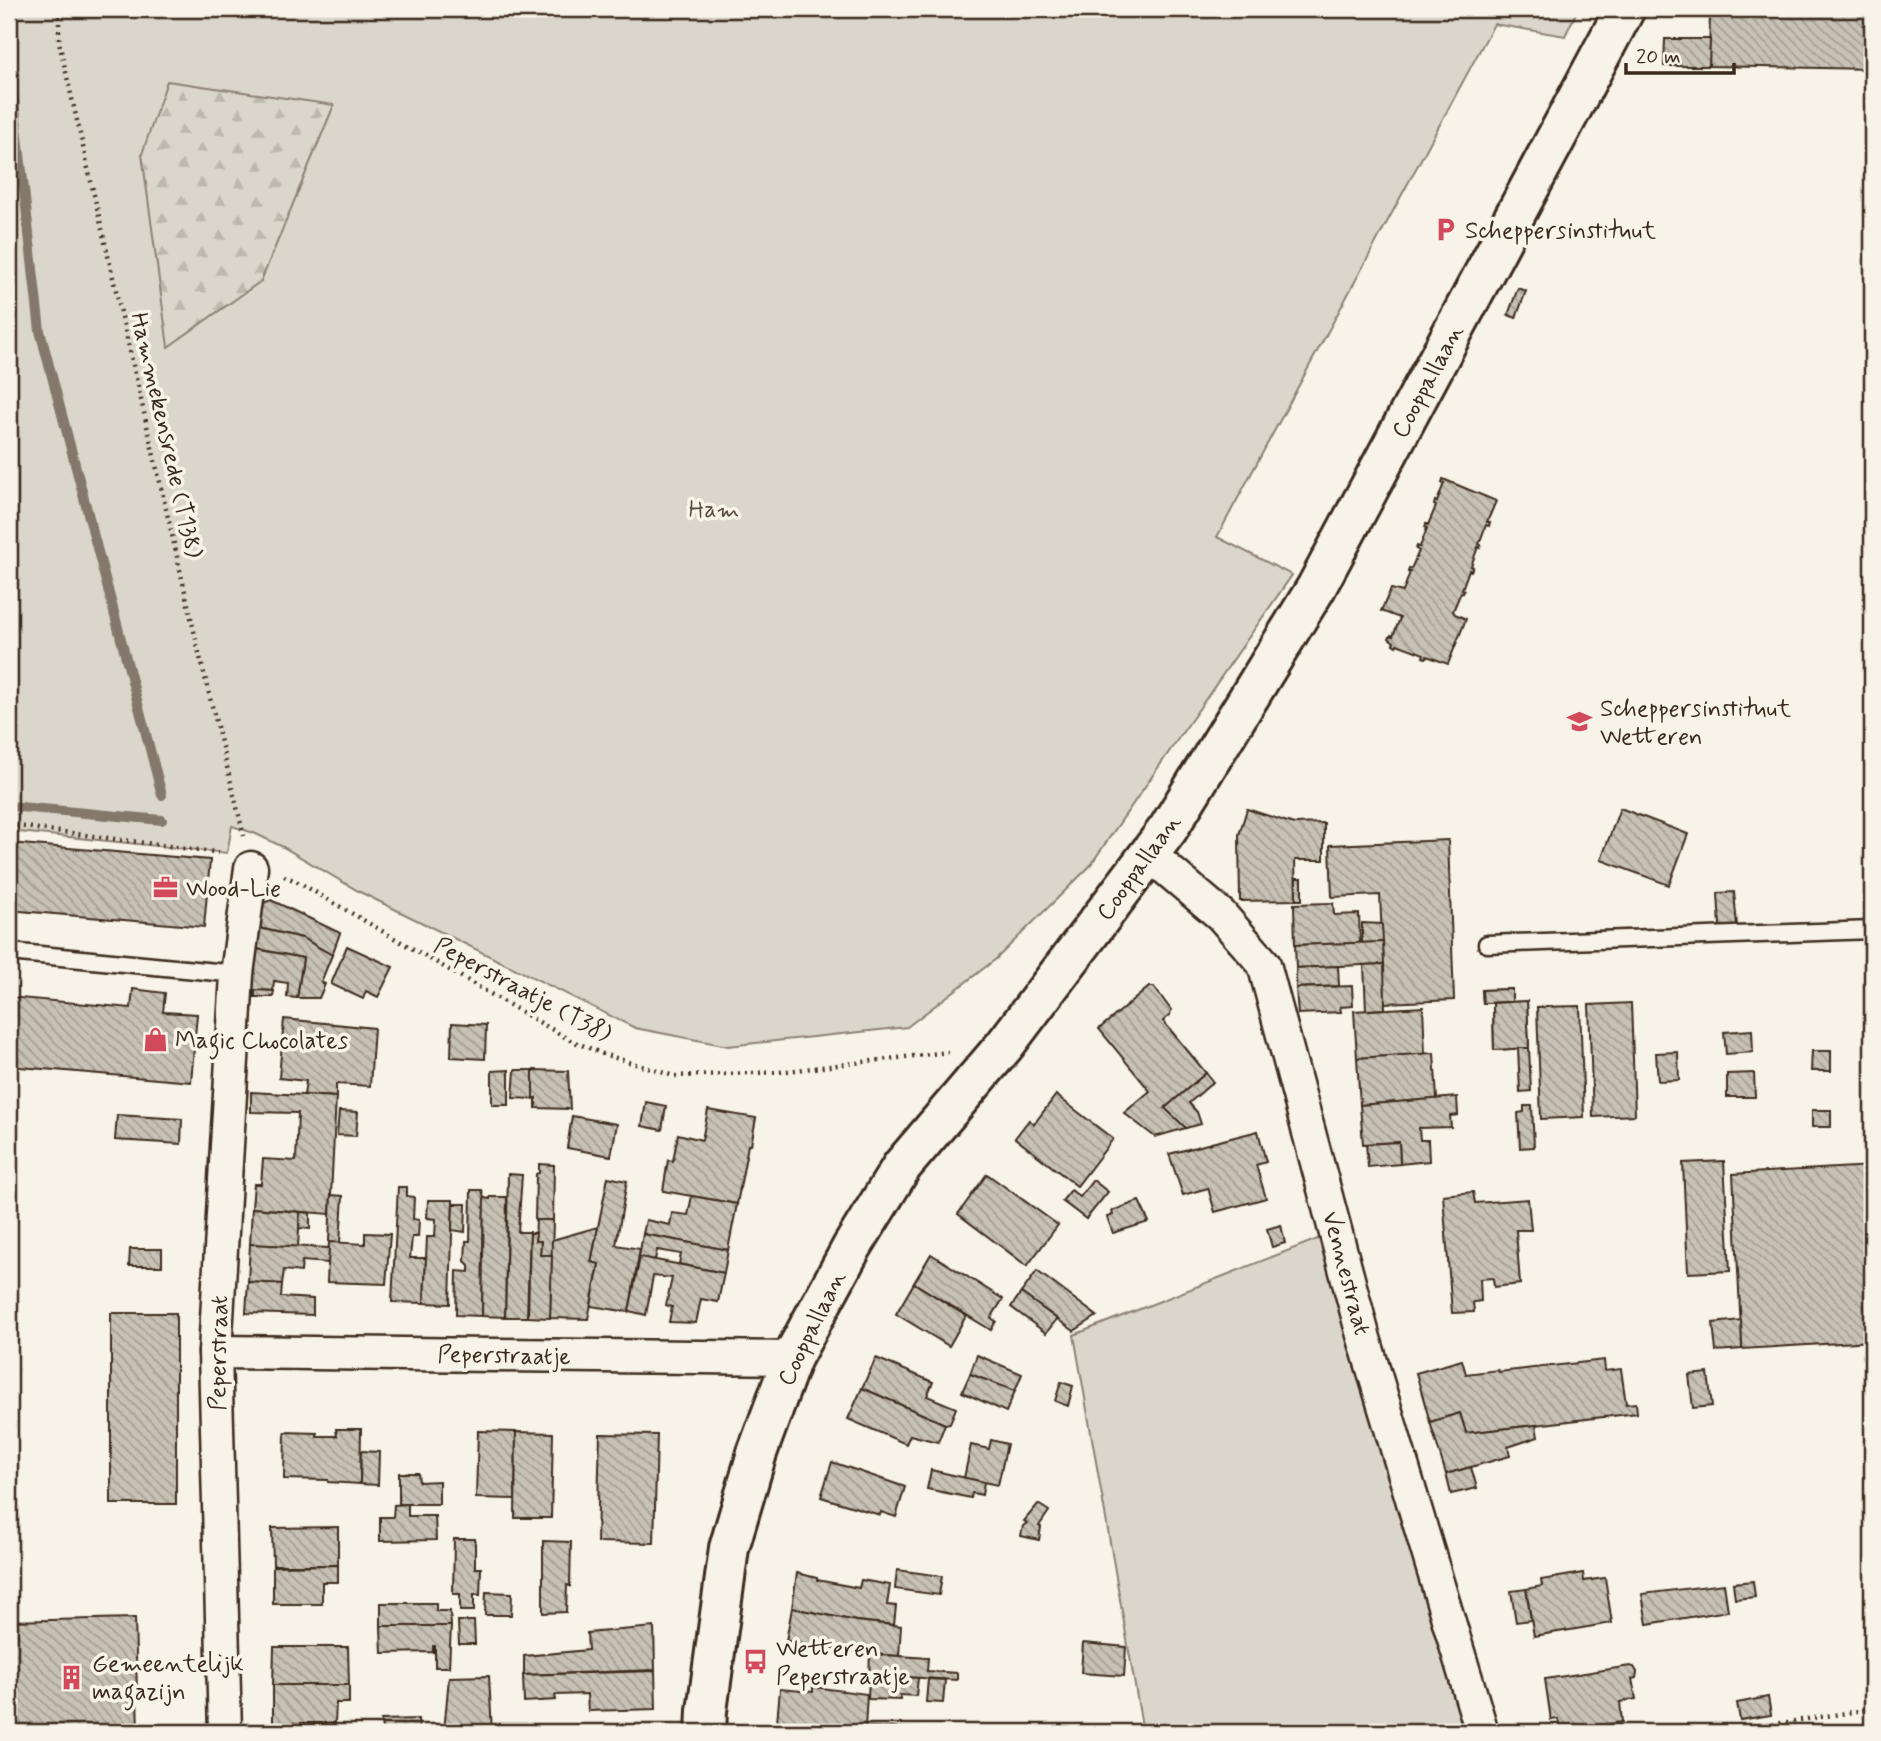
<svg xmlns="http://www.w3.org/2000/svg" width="1881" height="1741" font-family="Mynerve,sans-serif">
  <defs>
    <pattern id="forest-firs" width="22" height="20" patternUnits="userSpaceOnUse" patternTransform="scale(1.75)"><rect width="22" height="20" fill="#dbd6cb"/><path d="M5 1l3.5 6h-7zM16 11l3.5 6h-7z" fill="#bdb8ae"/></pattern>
    <pattern id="building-back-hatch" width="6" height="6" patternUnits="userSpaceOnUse" patternTransform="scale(1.75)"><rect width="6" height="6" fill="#c8c1b6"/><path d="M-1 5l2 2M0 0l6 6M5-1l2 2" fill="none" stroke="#a49d93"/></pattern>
  </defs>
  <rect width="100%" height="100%" fill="#f7f3e8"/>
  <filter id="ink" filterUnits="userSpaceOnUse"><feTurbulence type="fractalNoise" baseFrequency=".0143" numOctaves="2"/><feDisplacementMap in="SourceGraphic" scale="14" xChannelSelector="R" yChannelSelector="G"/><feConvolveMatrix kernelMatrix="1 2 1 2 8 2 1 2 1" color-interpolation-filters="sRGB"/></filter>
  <g filter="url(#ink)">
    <g fill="#dbd6cb" stroke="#8b8074" stroke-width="2">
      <polygon points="9,9 1578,9 1565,36 1494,24 1217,537 1292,575 1089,867 996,959 907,1027 728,1046 635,1028 360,892 283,847 254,833 232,826 227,853 9,831"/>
      <polygon points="1325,1236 1389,1480 1468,1732 1143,1732 1074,1335"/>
    </g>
    <polygon fill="url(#forest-firs)" stroke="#8b8074" stroke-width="2" points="167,81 334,105 261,281 168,347 142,154"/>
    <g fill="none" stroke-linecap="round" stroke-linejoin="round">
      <g stroke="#84786c" stroke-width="10">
        <polyline points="9,57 40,331 162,795"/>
        <polyline points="9,806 162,820"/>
      </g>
    </g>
    <g fill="url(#building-back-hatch)" stroke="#3b2a1e" stroke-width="2">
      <polygon points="1710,9 1872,9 1872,69 1709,66"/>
      <polygon points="1665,39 1710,39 1709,66 1664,66"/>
      <polygon points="1518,288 1526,291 1516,318 1508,315"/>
      <polygon points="1443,479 1496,501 1487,522 1490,522 1489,526 1486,525 1479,544 1481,545 1480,548 1478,547 1471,566 1473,567 1471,571 1469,570 1462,589 1464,590 1463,593 1461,592 1453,611 1455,614 1466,619 1448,664 1427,656 1426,658 1423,657 1424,654 1397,644 1396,646 1393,644 1394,642 1389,638 1391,635 1393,636 1400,618 1381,611 1391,589 1403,592 1410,572 1408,572 1409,568 1411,569 1419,551 1416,549 1417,546 1420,547 1427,528 1425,527 1426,524 1428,525 1436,506 1434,505 1435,501 1437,502 1444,483 1442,483"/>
      <polygon points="1620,808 1688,834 1669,885 1601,860"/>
      <polygon points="1247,809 1294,824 1324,823 1324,860 1295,860 1296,900 1240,901 1239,835"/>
      <polygon points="1448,840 1454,1000 1385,1003 1380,895 1332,897 1330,845"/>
      <polygon points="9,843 210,860 204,927 9,910"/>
      <rect x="1296" y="878" width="6" height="22"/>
      <polygon points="1734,892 1737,926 1720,927 1718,893"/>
      <polygon points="271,900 340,933 332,955 302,938 259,928 261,904"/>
      <polygon points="1333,903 1334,915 1359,914 1360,943 1295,945 1294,904"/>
      <polygon points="1362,923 1382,924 1383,942 1362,943"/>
      <polygon points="259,928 302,938 332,955 321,982 325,984 319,998 297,998 303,958 257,949"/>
      <polygon points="1383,942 1384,964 1296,968 1295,945"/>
      <polygon points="347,946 393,967 378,997 366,991 363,999 331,984"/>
      <polygon points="256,949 303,958 297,998 287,997 288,983 274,981 273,991 253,990"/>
      <polygon points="1384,964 1385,1009 1366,1010 1364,965"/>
      <polygon points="1338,966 1339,986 1296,988 1296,968"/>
      <polygon points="1352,986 1353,1006 1340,1007 1341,1012 1298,1014 1296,988"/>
      <polygon points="1149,987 1154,987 1171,1010 1170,1015 1163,1021 1206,1073 1165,1108 1186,1128 1155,1137 1124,1113 1150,1091 1099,1029"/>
      <polygon points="133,989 165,993 163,1012 197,1014 191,1082 9,1066 9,997 131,1008"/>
      <polygon points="1512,989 1512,1002 1483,1003 1482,990"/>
      <polygon points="1512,989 1512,1002 1483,1003 1482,990"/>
      <polygon points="255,990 274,991 273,997 255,997"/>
      <polygon points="1527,1001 1529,1048 1494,1050 1493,1003"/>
      <polygon points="1527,1001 1529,1048 1494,1050 1493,1003"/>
      <polygon points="1631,1003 1635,1115 1593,1117 1589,1005"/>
      <polygon points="1580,1006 1584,1117 1541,1119 1537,1007"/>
      <polygon points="1423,1007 1425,1054 1357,1058 1354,1011"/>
      <polygon points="284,1019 374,1028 370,1086 336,1084 336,1097 304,1095 306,1081 279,1078"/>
      <polygon points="452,1023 486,1025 485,1059 451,1057"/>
      <polygon points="1752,1030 1753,1052 1726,1054 1724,1032"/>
      <polygon points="1518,1048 1529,1048 1531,1091 1520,1092"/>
      <polygon points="1812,1051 1831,1051 1831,1071 1811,1071"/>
      <polygon points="1678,1052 1679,1080 1658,1081 1656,1053"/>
      <polygon points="1434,1053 1437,1099 1360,1105 1357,1058"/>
      <polygon points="509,1070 509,1105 492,1105 492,1071"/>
      <polygon points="515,1070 533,1070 533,1099 513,1098"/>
      <polygon points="533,1070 568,1071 570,1109 536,1108 536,1098 533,1099"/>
      <polygon points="1206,1073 1213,1082 1189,1103 1197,1112 1201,1124 1186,1128 1165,1108"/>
      <polygon points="1754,1073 1755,1097 1727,1097 1727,1074"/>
      <polygon points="251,1092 336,1097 330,1214 252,1208 254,1184 261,1184 263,1159 296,1161 298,1113 251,1112"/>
      <polygon points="1056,1095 1113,1139 1077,1186 1015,1138 1029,1120 1034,1124"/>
      <polygon points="1457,1097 1458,1115 1450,1116 1451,1127 1419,1128 1420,1140 1428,1140 1429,1161 1400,1164 1399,1142 1363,1144 1360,1105"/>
      <polygon points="646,1102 666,1106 662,1130 642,1126"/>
      <polygon points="1524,1106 1532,1106 1534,1147 1520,1148 1518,1113 1524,1112"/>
      <polygon points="708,1110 756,1118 751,1145 748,1145 737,1204 663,1191 668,1160 673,1161 678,1134 702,1140"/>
      <rect x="1812" y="1110" width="19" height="17"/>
      <polygon points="339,1111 358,1112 356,1136 337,1135"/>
      <polygon points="117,1115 182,1119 181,1144 115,1140"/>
      <polygon points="572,1116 617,1124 611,1156 567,1148"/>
      <polygon points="1258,1131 1266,1162 1256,1165 1266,1198 1215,1212 1208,1188 1183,1195 1169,1154"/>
      <polygon points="1399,1142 1400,1164 1368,1167 1366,1144"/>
      <polygon points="1724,1161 1730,1271 1688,1273 1683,1163"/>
      <polygon points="539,1164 554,1165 553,1220 535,1220 536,1174 539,1173"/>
      <polygon points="1872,1166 1872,1341 1742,1349 1733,1174"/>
      <polygon points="508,1174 522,1175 518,1232 530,1232 527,1317 505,1317"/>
      <polygon points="987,1174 1058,1225 1027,1266 958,1214"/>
      <polygon points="608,1177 627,1181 616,1245 640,1249 629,1312 591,1306 599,1264 591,1262"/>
      <polygon points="1093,1180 1108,1192 1086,1219 1062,1201 1071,1190 1080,1197"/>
      <polygon points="398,1187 407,1187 407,1196 414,1197 413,1219 419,1220 418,1237 412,1237 410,1258 426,1258 424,1303 392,1302"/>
      <polygon points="471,1190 482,1190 484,1198 482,1316 456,1315 457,1271 469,1272 469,1265 465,1261 466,1241 470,1241"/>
      <polygon points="1473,1192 1475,1203 1528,1199 1531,1230 1516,1230 1520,1284 1494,1287 1493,1278 1480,1279 1481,1301 1473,1302 1474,1312 1452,1313 1443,1195"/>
      <polygon points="331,1195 343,1196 340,1243 329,1242"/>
      <polygon points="692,1196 737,1204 728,1250 643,1234 646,1220 670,1225 672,1213 688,1215"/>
      <polygon points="490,1197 507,1197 505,1317 482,1316 484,1198 490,1199"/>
      <polygon points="428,1200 453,1200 450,1304 424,1303 427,1237 435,1237 436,1219 427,1218"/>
      <polygon points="1139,1201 1149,1222 1113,1233 1107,1217 1113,1215 1112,1211"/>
      <polygon points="453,1204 466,1204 465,1232 452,1230"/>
      <polygon points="252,1208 300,1212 298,1247 250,1244"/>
      <polygon points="300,1212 310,1213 310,1229 299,1228"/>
      <polygon points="536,1220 553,1220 552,1255 540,1255 541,1241 535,1241"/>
      <polygon points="1281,1225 1285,1243 1272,1247 1267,1229"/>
      <polygon points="598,1227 591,1262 599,1264 588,1319 550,1318 552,1240"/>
      <polygon points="365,1233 390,1234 386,1284 327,1282 329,1242 365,1244"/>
      <polygon points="530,1233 536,1233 535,1241 541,1241 540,1255 552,1255 550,1318 528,1317"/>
      <polygon points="643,1234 728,1250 724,1273 679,1264 681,1254 657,1250 655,1260 639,1257"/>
      <polygon points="250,1244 329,1248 328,1263 302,1261 301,1272 284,1270 282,1284 248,1282"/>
      <polygon points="130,1249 162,1249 162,1266 129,1266"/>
      <polygon points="931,1254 1003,1299 991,1318 996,1321 991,1330 914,1283"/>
      <polygon points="640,1257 724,1273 718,1302 701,1299 696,1323 669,1322 672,1307 666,1305 672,1278 653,1276 646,1315 629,1311"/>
      <polygon points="1037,1271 1097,1316 1074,1331 1021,1293"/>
      <polygon points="248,1282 282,1284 281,1297 313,1299 313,1315 246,1313"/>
      <polygon points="914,1283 966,1316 949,1346 896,1314"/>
      <polygon points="1021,1293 1057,1319 1046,1333 1011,1307"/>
      <rect x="111" y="1313" width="65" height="191"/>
      <polygon points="1741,1320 1742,1349 1716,1351 1713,1323"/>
      <polygon points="977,1355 1022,1374 1015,1391 970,1374"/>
      <polygon points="876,1358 933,1382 927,1396 956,1408 950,1423 945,1424 862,1388"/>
      <polygon points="1462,1360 1466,1374 1498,1370 1499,1372 1604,1360 1605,1371 1621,1369 1626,1404 1636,1403 1637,1413 1466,1433 1460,1413 1430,1422 1416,1373"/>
      <polygon points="1708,1373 1712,1406 1693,1408 1689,1375"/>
      <polygon points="970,1374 1015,1391 1006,1412 962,1392"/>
      <polygon points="1061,1382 1073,1386 1068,1406 1055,1401"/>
      <polygon points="862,1388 945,1424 938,1442 910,1435 906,1444 848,1419"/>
      <polygon points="1460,1413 1466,1433 1536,1425 1538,1437 1508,1447 1510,1456 1446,1474 1430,1422"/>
      <polygon points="336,1429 361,1429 360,1484 328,1482 328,1480 284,1479 285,1432 317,1433 317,1436 337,1436"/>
      <polygon points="478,1431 516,1432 515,1499 476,1498"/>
      <polygon points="516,1432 553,1433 551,1518 515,1518"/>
      <polygon points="600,1434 657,1435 654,1543 597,1542"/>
      <polygon points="991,1440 1007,1444 998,1485 964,1478 971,1445 989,1449"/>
      <polygon points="361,1451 379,1452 378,1485 360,1484"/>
      <polygon points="832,1462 905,1487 896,1517 881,1512 880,1515 821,1497"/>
      <polygon points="1471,1467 1477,1488 1451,1494 1446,1474"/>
      <polygon points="931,1470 984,1482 982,1495 972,1493 971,1498 927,1489"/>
      <polygon points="399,1473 418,1473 419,1482 439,1481 439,1504 399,1504"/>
      <polygon points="408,1504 408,1516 435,1516 436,1540 380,1541 380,1517 393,1517 394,1505"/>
      <polygon points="1038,1504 1049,1511 1039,1526 1041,1527 1039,1540 1021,1536 1023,1526 1027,1523 1024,1521"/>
      <polygon points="338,1527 338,1565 273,1565 272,1528"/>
      <polygon points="454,1539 475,1539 475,1568 481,1568 480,1595 474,1594 474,1611 460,1611 460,1594 453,1594"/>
      <polygon points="543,1541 571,1542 570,1586 567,1585 566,1612 543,1613"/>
      <polygon points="338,1565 338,1582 322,1582 322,1604 273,1604 273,1566"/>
      <polygon points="897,1570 942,1576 939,1595 895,1589"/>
      <polygon points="797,1573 817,1578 817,1580 859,1588 861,1580 890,1585 887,1605 896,1606 894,1625 856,1621 792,1608"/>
      <polygon points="1583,1573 1584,1581 1605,1578 1612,1623 1534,1636 1526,1589 1542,1586 1541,1580"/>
      <polygon points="1753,1581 1755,1597 1735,1599 1733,1583"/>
      <polygon points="1724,1584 1728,1611 1647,1624 1642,1594"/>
      <polygon points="1526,1589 1531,1620 1516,1622 1511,1591"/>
      <polygon points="486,1592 512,1593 511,1615 485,1615"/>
      <polygon points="381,1603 436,1603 436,1611 450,1611 451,1626 381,1626"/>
      <polygon points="792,1608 856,1621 901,1626 899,1656 870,1654 786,1641"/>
      <polygon points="135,1618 138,1732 9,1732 9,1621"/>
      <polygon points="458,1621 474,1621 475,1644 459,1644"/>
      <polygon points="381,1626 451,1626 449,1667 435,1667 435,1646 433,1646 433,1652 382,1653"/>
      <polygon points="654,1627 655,1670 524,1675 524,1656 588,1650 587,1633"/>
      <polygon points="1083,1643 1126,1647 1124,1676 1081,1673"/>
      <polygon points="274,1647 348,1647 349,1685 273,1685"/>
      <polygon points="870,1654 928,1658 927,1671 957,1673 957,1680 869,1675"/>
      <polygon points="1630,1666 1634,1667 1637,1672 1636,1678 1632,1679 1636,1699 1620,1702 1622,1722 1561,1732 1558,1719 1551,1720 1545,1679"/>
      <polygon points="655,1671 656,1709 588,1711 587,1694 555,1695 556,1700 524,1702 523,1675"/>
      <polygon points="869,1675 918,1678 916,1696 900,1695 900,1700 868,1699"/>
      <polygon points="489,1676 492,1732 444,1732 449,1677"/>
      <polygon points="928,1679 945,1680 943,1703 926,1702"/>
      <polygon points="273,1685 349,1685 349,1703 336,1703 335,1723 273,1723"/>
      <polygon points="813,1687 867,1694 865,1728 777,1722 780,1689 813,1692"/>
      <polygon points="1768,1697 1771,1715 1740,1720 1737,1703"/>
      <polygon points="418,1719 419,1732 382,1732 381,1720"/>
      <polygon points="777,1722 921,1729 921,1732 776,1732"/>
    </g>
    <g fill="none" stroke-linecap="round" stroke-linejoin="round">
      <defs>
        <g id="lane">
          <polyline points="1487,944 1872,930"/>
          <polyline points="9,952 237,974"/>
        </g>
        <g id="street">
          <polyline points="1150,855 1221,915 1264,964 1363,1335 1482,1732"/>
          <polyline points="215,1352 792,1358"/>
          <polyline points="225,1732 215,1352 237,974 251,868"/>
        </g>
        <polyline id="secondary" points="706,1732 707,1711 729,1548 757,1453 792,1358 852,1247 902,1166 1005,1045 1168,829 1316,588 1625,9"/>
      </defs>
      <use href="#lane" stroke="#3b2a1e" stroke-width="21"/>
      <use href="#street" stroke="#3b2a1e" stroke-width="37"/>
      <use href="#secondary" stroke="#3b2a1e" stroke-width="44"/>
      <g stroke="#3b2a1e" stroke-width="4.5" stroke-dasharray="2 5" stroke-linecap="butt">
        <polyline points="59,9 59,42 200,657 244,836"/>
        <polyline points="9,825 221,853"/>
        <polyline points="284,876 296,881 570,1040 603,1054 674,1076 779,1072 948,1052"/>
        <polyline points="1724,1732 1872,1709"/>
      </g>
      <use href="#lane" stroke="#f7f3e8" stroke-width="16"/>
      <use href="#street" stroke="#f7f3e8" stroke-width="32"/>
      <use href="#secondary" stroke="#f7f3e8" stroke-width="38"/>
    </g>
  </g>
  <defs>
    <symbol id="parking-bare" viewBox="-9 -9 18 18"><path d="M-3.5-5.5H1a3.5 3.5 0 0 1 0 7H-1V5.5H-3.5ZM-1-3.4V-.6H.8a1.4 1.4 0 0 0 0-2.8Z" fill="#d1495b" stroke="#f7f3e8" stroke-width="2.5" paint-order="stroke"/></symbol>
    <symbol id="school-bare" viewBox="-9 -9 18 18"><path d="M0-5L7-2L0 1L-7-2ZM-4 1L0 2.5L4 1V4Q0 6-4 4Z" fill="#d1495b" stroke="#f7f3e8" stroke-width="2.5" paint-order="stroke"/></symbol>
    <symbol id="office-bare" viewBox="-9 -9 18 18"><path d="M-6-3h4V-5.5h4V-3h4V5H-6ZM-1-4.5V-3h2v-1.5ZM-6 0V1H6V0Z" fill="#d1495b" stroke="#f7f3e8" stroke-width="2.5" paint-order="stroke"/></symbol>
    <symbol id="shop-bare" viewBox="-9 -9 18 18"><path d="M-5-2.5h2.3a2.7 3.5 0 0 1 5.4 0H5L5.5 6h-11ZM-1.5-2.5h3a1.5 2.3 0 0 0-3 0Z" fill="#d1495b" stroke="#f7f3e8" stroke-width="2.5" paint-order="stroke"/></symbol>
    <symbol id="bus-bare" viewBox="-9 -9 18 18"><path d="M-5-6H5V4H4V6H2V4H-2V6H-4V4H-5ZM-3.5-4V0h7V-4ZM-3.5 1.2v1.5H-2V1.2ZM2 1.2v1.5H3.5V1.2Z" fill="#d1495b" stroke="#f7f3e8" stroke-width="2.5" paint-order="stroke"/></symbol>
    <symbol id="building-bare" viewBox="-9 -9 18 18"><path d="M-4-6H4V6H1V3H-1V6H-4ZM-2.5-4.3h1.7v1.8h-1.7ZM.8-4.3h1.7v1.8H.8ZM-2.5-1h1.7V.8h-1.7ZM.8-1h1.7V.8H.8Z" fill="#d1495b" stroke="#f7f3e8" stroke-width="2.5" paint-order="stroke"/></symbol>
  </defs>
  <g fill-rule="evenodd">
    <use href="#parking-bare" x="1428" y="212" width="35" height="35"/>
    <use href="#school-bare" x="1562" y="704" width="35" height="35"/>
    <use href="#office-bare" x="148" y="870" width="35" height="35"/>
    <use href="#shop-bare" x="138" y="1022" width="35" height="35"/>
    <use href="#bus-bare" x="738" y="1644" width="35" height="35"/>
    <use href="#building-bare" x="54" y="1660" width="35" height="35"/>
  </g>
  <g text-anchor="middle" stroke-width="7" stroke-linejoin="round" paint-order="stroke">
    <g font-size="24" fill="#3b2a1e" stroke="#f7f3e8" text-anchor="start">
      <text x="1465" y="238">Scheppersinstituut</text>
      <text x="1600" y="716">Scheppersinstituut<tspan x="1600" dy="28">Wetteren</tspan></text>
      <text x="186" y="896">Wood-Lie</text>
      <text x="175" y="1048">Magic Chocolates</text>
      <text x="776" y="1656">Wetteren<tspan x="776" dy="28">Peperstraatje</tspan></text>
      <text x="92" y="1671">Gemeentelijk<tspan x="92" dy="28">magazijn</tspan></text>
    </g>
    <g font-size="24" fill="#3b2a1e" stroke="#f7f3e8">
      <text transform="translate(1427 381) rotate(-62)" y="8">Cooppallaan</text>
      <text transform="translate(167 435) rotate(77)" y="8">Hammekensrede (T138)</text>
      <text transform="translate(1138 867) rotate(-54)" y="8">Cooppallaan</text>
      <text transform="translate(523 989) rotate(28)" y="8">Peperstraatje (T38)</text>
      <text transform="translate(1347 1273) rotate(75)" y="8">Vennestraat</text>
      <text transform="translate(811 1328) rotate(-64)" y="8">Cooppallaan</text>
      <text transform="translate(218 1353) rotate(-89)" y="8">Peperstraat</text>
      <text transform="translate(504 1355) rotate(1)" y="8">Peperstraatje</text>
    </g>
    <g font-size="24" fill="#5b4c41" stroke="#f7f3e8">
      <text x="714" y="517">Ham</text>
    </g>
  </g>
  <rect width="1881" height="1741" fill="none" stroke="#f7f3e8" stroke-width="35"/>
  <rect x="18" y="18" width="1846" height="1706" fill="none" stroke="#3b2a1e" stroke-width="2.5" filter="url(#ink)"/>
  <path d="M1626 63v10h108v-10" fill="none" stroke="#3b2a1e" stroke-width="3.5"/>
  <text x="1636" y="63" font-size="21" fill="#3b2a1e" stroke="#f7f3e8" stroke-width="5" paint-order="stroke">20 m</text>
</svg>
